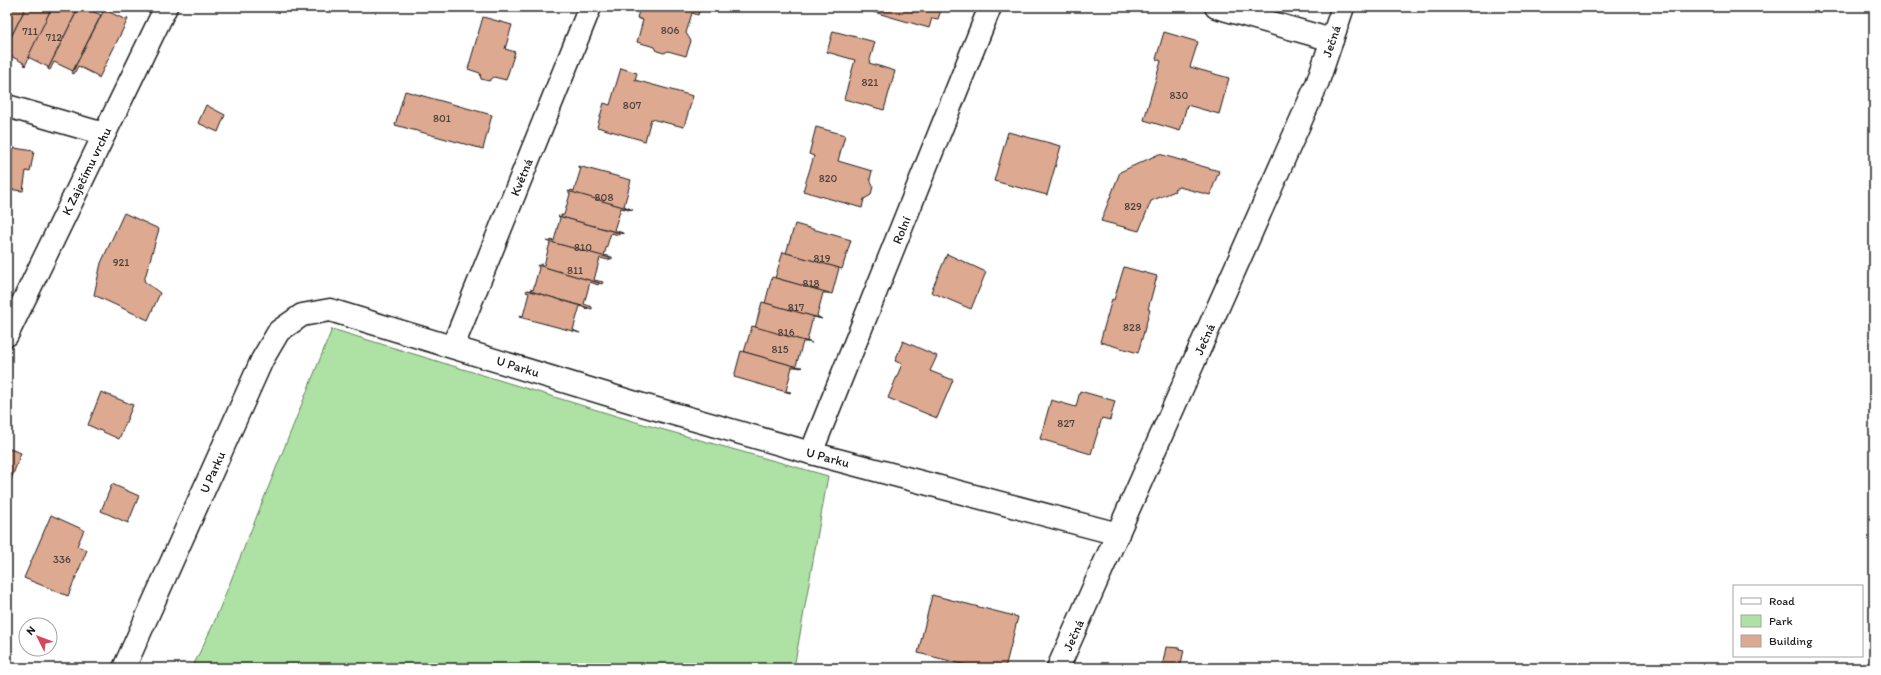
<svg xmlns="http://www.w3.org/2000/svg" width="1881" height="675" font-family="Itim,sans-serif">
  <rect width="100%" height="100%" fill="#fff"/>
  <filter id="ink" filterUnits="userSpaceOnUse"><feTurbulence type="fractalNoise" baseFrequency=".025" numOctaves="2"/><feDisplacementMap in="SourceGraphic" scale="8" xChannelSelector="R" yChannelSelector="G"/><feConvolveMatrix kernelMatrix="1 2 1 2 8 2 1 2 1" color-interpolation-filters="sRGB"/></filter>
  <g filter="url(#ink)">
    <polygon fill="#aee2a4" stroke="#657f60" points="332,329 636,422 828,476 794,668 192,668 213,625"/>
    <g fill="#dda991" stroke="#1c1c1c">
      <polygon points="7,7 26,7 7,45"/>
      <polygon points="26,7 52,7 25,66 24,63 7,54 7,45"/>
      <polygon points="52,7 68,7 76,11 79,7 48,69 48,67 28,57"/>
      <polygon points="79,7 83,7 101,15 73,71 54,62 50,70 48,69"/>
      <polygon points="640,7 700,7 698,15 692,13 686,33 691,41 686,56 668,51 664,53 657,51 655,47 637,42 643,20 637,18"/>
      <polygon points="860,7 942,7 938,19 932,18 929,28 860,8"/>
      <polygon points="105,8 105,10 126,20 126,18 128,19 99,78 97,78 98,76 78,66 74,74 72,73"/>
      <polygon points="483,17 512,25 505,49 515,52 506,80 494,77 489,81 481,79 480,73 468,69"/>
      <polygon points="833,31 875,42 869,63 895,71 884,110 844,99 855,60 827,52"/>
      <polygon points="1164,32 1198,42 1190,67 1229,78 1219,114 1187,105 1180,131 1144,120 1161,61 1156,59"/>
      <polygon points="621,68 637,73 635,80 693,96 684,127 651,119 645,141 597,127 604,103 610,105"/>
      <polygon points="405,91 492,115 483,149 395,125"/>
      <polygon points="206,105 225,115 218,132 198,123"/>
      <polygon points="816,127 845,135 838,161 872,171 870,179 873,186 871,195 864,199 862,208 803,191 814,156 809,154"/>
      <polygon points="1008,132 1061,146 1047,195 994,181"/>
      <polygon points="14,148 34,151 30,172 26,171 23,191 7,189 7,149 14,150"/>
      <polygon points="1159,154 1219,171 1210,195 1179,187 1174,189 1175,191 1151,201 1139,231 1101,221 1120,172"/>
      <polygon points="578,166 631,180 624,206 633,210 570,192 571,190 574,191 581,168 578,167"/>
      <polygon points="568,191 630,209 629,210 621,208 614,230 623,233 623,234 561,217 561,215 564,215 570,194"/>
      <polygon points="124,213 159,229 144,281 160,293 148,320 94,295 101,263"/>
      <polygon points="558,216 619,233 619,235 611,233 604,255 612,257 612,259 550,242 551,240 554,241 560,218"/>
      <polygon points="795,224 851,240 842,269 786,253"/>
      <polygon points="547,241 610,258 609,260 600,258 594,280 603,282 602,284 540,266 540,264 544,265 550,243"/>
      <polygon points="783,252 839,268 832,294 775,278"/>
      <polygon points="947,254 986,272 971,309 931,292"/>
      <polygon points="537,265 599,283 598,285 590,282 584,304 592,307 592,309 530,291 530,289 533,290 539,268"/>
      <polygon points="1124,267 1157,276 1148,309 1150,310 1138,353 1100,342 1112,299 1114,300"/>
      <polygon points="772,277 829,293 823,293 817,316 822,319 765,303"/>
      <polygon points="527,290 588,308 587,309 580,306 573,330 580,333 519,317 520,315 523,316 529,293 526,292"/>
      <polygon points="762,302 819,318 813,317 807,341 812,343 755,328"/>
      <polygon points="752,326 808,342 803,342 796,366 802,367 801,368 744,352"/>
      <polygon points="903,341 937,356 930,371 953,380 937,418 888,398 902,364 895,361"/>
      <polygon points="741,351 798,367 792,367 786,391 791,392 790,393 734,377"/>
      <polygon points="1080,391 1115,401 1110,420 1102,418 1091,454 1040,439 1051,400 1076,407"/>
      <polygon points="101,392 133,405 119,439 88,425"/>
      <polygon points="7,448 21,453 9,485 7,484"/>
      <polygon points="112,484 139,496 128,523 101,511"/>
      <polygon points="51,515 84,530 77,546 87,550 68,596 24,578"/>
      <polygon points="932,595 1018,617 1005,668 978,668 918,653"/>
      <polygon points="1166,647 1181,648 1180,649 1184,650 1180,668 1162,667"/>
    </g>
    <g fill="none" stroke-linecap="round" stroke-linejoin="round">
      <defs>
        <g id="minor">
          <polyline points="1216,7 1332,40"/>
          <polyline points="7,106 104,134"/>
          <polyline points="7,335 166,7"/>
          <polyline points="453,346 590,7"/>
          <polyline points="811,453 990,7"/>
          <polyline points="124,668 262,360 279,331 302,315 330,310 639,404 811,453 1118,534"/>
          <polyline points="1058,668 1317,84 1343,7"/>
        </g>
      </defs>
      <use href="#minor" stroke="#1c1c1c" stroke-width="25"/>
      <use href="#minor" stroke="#fff" stroke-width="22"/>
    </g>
  </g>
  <g text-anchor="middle" stroke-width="3" stroke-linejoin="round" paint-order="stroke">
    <g font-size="11" fill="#4c3f39">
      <text x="670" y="34">806</text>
      <text x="30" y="35">711</text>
      <text x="54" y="41">712</text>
      <text x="870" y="86">821</text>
      <text x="1179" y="99">830</text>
      <text x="632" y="109">807</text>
      <text x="442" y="122">801</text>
      <text x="828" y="182">820</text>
      <text x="604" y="201">808</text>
      <text x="1133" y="210">829</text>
      <text x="583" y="251">810</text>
      <text x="822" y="262">819</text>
      <text x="121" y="266">921</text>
      <text x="575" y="274">811</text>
      <text x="811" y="287">818</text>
      <text x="796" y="311">817</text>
      <text x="1132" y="331">828</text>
      <text x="786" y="336">816</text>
      <text x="780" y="353">815</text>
      <text x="1066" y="427">827</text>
      <text x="62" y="563">336</text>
    </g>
    <g font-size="13" fill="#1c1c1c" stroke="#fff">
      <text transform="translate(1331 41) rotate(-71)" y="5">Ječná</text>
      <text transform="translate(86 171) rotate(-64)" y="5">K Zaječímu vrchu</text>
      <text transform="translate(521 177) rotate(-68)" y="5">Květná</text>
      <text transform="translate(901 230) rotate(-68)" y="5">Rolní</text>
      <text transform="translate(1204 339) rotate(-66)" y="5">Ječná</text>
      <text transform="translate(518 366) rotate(17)" y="5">U Parku</text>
      <text transform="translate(828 457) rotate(15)" y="5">U Parku</text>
      <text transform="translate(212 472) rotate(-66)" y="5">U Parku</text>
      <text transform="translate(1073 635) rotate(-66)" y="5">Ječná</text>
    </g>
  </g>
  <rect width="1881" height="675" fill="none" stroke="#fff" stroke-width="24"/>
  <rect x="12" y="12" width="1857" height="651" fill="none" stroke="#1c1c1c" stroke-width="1.5" filter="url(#ink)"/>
  <rect x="1733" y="585" width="130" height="72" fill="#ffffff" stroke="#a4a4a4"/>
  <rect x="1741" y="598" width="20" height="6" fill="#ffffff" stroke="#a4a4a4"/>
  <text x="1769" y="605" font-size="12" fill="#1c1c1c">Road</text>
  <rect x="1741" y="615" width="20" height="12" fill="#aee2a4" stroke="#a4a4a4"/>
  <text x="1769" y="625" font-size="12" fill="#1c1c1c">Park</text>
  <rect x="1741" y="635" width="20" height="12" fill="#dda991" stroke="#a4a4a4"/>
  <text x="1769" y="645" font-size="12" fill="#1c1c1c">Building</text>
  <g transform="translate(38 637) rotate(312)"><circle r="19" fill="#ffffff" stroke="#a4a4a4"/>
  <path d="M0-3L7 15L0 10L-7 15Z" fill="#d1495b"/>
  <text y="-6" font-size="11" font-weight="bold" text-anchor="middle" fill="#1c1c1c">N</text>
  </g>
</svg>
